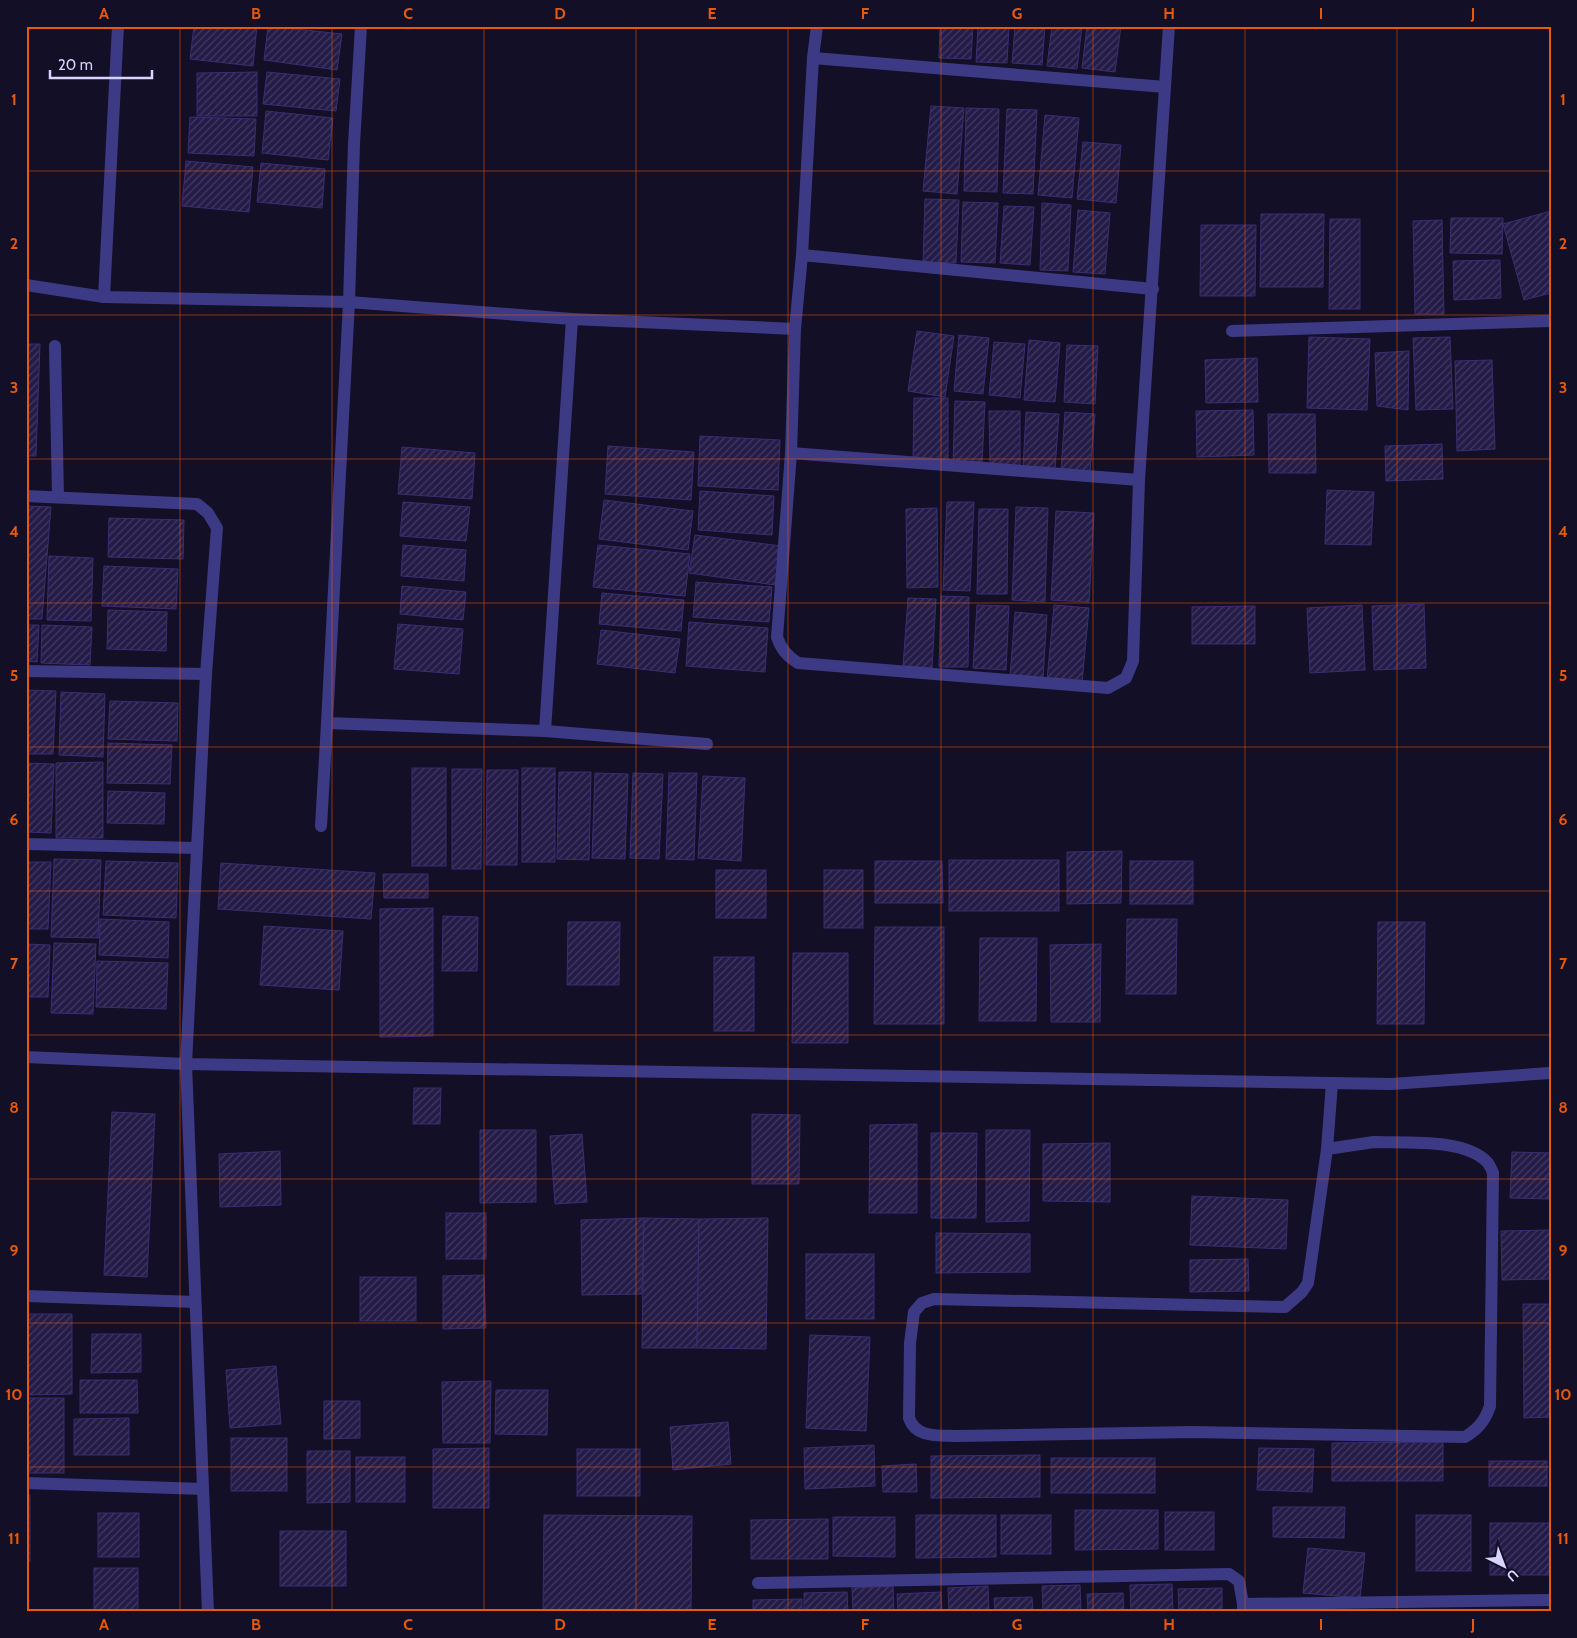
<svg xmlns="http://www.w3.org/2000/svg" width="1577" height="1638" font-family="Cabin,sans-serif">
  <defs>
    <pattern id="building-hatch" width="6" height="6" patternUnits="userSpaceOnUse" patternTransform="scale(1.25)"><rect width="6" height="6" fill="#241b47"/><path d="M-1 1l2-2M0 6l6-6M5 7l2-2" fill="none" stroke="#433b63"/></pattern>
  </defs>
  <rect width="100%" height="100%" fill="#130f26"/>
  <g fill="url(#building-hatch)" stroke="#3b2d73">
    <polygon points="194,26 257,26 253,66 190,59"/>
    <polygon points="268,26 342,34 337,70 264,60"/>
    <polygon points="940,26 973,26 971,59 939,58"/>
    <polygon points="978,26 1009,26 1007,63 976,62"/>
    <polygon points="1015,26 1045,26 1042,65 1012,63"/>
    <polygon points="1052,26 1082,26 1077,69 1047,66"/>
    <polygon points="1087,26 1121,26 1115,72 1082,68"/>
    <polygon points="257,72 257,116 197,116 197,73"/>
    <polygon points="267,72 340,79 336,111 263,104"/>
    <polygon points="931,106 964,108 957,194 923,191"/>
    <polygon points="966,108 999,109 997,192 964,191"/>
    <polygon points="1007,109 1037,110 1033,194 1003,193"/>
    <polygon points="266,111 333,118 328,160 262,153"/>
    <polygon points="1045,115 1079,118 1072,198 1038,195"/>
    <polygon points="190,117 256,119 254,156 188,153"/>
    <polygon points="1083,142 1121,145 1116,203 1077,199"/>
    <polygon points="186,161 253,167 249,212 182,206"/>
    <polygon points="261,163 325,169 322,208 257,202"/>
    <polygon points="925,199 959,200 956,263 923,262"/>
    <polygon points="963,202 998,203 995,263 961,262"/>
    <polygon points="1042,203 1071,205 1068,271 1040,270"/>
    <polygon points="1004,206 1034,207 1030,265 1000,263"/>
    <polygon points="1078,210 1110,213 1105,274 1073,272"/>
    <polygon points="1551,211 1551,293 1524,300 1503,224"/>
    <polygon points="1261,214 1324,214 1323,287 1260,287"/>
    <polygon points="1451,218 1503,218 1502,254 1450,253"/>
    <polygon points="1330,219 1360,219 1360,309 1329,309"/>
    <polygon points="1442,220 1444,314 1415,314 1413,221"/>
    <polygon points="1201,225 1256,225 1255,296 1200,296"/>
    <polygon points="1500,260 1501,298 1454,300 1453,261"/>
    <polygon points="917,331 954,336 945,397 908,391"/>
    <polygon points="959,335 989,338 983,394 954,391"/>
    <polygon points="1309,337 1370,339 1367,410 1307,408"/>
    <polygon points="1450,337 1453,409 1416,410 1413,338"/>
    <polygon points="1029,340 1060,343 1055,402 1024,400"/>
    <polygon points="994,342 1025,344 1020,398 989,395"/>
    <polygon points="26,344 40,344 36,456 26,456"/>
    <polygon points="1067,345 1098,346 1095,404 1064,402"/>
    <polygon points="1409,351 1408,410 1377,406 1375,353"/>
    <polygon points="1257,358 1258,402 1206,403 1205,360"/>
    <polygon points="1492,360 1495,449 1457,451 1455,361"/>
    <polygon points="914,398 948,398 948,462 913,462"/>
    <polygon points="955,401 985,402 982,464 953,463"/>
    <polygon points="1253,410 1254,455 1197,457 1196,411"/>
    <polygon points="989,411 1020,411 1020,467 990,467"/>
    <polygon points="1026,412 1059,414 1055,469 1023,468"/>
    <polygon points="1065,412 1095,414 1090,472 1061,470"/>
    <polygon points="1268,414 1315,414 1316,473 1269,473"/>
    <polygon points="700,436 780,440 778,490 698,486"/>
    <polygon points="1442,444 1443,479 1386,481 1385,446"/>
    <polygon points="608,446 694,452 691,500 605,494"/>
    <polygon points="402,447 475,453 472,499 398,494"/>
    <polygon points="1327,490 1374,492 1371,545 1325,544"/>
    <polygon points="700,491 774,496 772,535 698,530"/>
    <polygon points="604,500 693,511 688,550 599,539"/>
    <polygon points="403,502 470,507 466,541 400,536"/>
    <polygon points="947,502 974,502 970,591 943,590"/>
    <polygon points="26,506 51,507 42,619 26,619"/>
    <polygon points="1016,507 1048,508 1045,602 1012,600"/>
    <polygon points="937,508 938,587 907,588 906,509"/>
    <polygon points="979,509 1008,509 1007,594 977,594"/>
    <polygon points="1056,511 1094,513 1089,602 1051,600"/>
    <polygon points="109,518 184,520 183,559 108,557"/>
    <polygon points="695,535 781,546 775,585 689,573"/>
    <polygon points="403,545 466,550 464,581 401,576"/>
    <polygon points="598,545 690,554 685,596 593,587"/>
    <polygon points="49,556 93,558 91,621 47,620"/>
    <polygon points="104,566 178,569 176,609 102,606"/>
    <polygon points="696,582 772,587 769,622 693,617"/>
    <polygon points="402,586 466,592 463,620 400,614"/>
    <polygon points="602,593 684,600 681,631 599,624"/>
    <polygon points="941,596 969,597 968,667 939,667"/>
    <polygon points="908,598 936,599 932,668 903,666"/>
    <polygon points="1424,604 1426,668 1374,670 1372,606"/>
    <polygon points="977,605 1009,606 1006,670 973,668"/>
    <polygon points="1054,605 1089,608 1082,683 1047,680"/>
    <polygon points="1362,605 1365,670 1310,673 1307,608"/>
    <polygon points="1255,606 1255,644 1192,644 1192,607"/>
    <polygon points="108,610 167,612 166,651 107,649"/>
    <polygon points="1015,612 1047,615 1043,678 1010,676"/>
    <polygon points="689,622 768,628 765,672 686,666"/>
    <polygon points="398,624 463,629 459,674 394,669"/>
    <polygon points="26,625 39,625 37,662 26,661"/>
    <polygon points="42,625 92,627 90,665 41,663"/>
    <polygon points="601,630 680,639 675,673 597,664"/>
    <polygon points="26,690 56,691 53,754 26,754"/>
    <polygon points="61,692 105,694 103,757 59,755"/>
    <polygon points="110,701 178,703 177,741 108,739"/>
    <polygon points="108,743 172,745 170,784 107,783"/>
    <polygon points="103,762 103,838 56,838 56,763"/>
    <polygon points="26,763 54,764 51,833 26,832"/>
    <rect x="412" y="768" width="34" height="98"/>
    <rect x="522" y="768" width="33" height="94"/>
    <polygon points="452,769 482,769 481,869 452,869"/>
    <polygon points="487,770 518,770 517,865 486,865"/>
    <polygon points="559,772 591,772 589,860 557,859"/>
    <polygon points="595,773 628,774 625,859 592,858"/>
    <polygon points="633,773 663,774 659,859 630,858"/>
    <polygon points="669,773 697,773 694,860 666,859"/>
    <polygon points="703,776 745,778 741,861 698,858"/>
    <polygon points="108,791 165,793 164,824 107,823"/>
    <polygon points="1122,851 1121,903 1067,904 1067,852"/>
    <polygon points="54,859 101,860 98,938 51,937"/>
    <rect x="949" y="860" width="110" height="51"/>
    <polygon points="106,861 178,863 176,918 103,915"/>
    <polygon points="875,861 942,861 943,903 875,903"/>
    <rect x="1130" y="861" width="63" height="43"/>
    <polygon points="26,862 51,862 48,929 26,929"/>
    <polygon points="221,863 375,873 371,919 218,909"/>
    <rect x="716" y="870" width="50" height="48"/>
    <rect x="824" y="870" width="39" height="58"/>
    <polygon points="383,874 428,874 428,898 384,898"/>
    <polygon points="433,908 433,1036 380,1037 380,909"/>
    <polygon points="443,916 478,917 477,971 442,971"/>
    <polygon points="100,919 169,922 168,958 99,955"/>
    <polygon points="1127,919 1177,919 1176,994 1126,994"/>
    <polygon points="568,922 620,922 619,985 567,985"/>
    <polygon points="1378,922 1425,922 1424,1024 1377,1024"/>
    <polygon points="264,926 343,931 339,990 260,985"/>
    <polygon points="875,927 944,927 944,1024 874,1024"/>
    <polygon points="980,938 1037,938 1036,1021 979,1021"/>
    <polygon points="54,943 96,944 93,1014 51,1013"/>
    <polygon points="26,944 50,945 48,997 26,997"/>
    <polygon points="1101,944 1100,1022 1051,1022 1050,945"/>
    <polygon points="793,953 848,953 848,1043 792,1043"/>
    <rect x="714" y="957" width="40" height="74"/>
    <polygon points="97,961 168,963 166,1009 96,1007"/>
    <polygon points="414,1088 441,1088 440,1124 413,1124"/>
    <polygon points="112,1112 155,1114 147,1277 104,1275"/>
    <polygon points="752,1114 800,1115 799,1184 752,1184"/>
    <polygon points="917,1124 917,1213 869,1213 870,1125"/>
    <polygon points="480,1130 536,1130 536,1202 480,1203"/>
    <polygon points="986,1130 1030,1130 1029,1221 986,1222"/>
    <polygon points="931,1133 977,1133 976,1218 931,1218"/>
    <polygon points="582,1134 587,1202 555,1204 550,1136"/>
    <polygon points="1110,1143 1110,1202 1043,1201 1043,1144"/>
    <polygon points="280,1151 281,1205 220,1207 219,1154"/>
    <polygon points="1512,1152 1551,1153 1551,1199 1510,1198"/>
    <polygon points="1192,1196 1288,1200 1286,1249 1190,1245"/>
    <rect x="446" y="1213" width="40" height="46"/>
    <polygon points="644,1218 642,1294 582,1295 581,1220"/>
    <polygon points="644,1218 699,1219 697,1348 642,1348"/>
    <polygon points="768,1218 766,1349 697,1348 699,1219"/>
    <polygon points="1551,1230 1551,1279 1502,1280 1501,1231"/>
    <polygon points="936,1233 1030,1234 1030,1272 936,1273"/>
    <rect x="806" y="1254" width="68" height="65"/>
    <polygon points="1248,1259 1249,1291 1190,1292 1190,1260"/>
    <polygon points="484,1275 486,1328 443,1329 443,1276"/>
    <rect x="360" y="1277" width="56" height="44"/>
    <polygon points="1523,1304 1551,1304 1551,1417 1524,1418"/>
    <polygon points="26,1314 72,1314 72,1394 26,1395"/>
    <polygon points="92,1334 141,1334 141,1372 91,1373"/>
    <polygon points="810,1335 870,1337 866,1431 806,1428"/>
    <polygon points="276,1366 281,1424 230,1428 226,1370"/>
    <polygon points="80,1380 137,1380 138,1413 80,1413"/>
    <polygon points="491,1381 490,1443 443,1443 442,1382"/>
    <polygon points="496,1390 548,1390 547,1435 495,1434"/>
    <rect x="26" y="1398" width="38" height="75"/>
    <polygon points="324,1401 360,1401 360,1438 324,1439"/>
    <polygon points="129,1418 129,1455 74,1455 74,1419"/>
    <polygon points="728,1422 731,1464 673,1470 670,1427"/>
    <rect x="231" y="1438" width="56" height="53"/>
    <polygon points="1443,1442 1443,1481 1332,1481 1332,1443"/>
    <polygon points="874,1445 875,1486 805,1489 804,1448"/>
    <polygon points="489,1448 489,1508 433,1508 433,1449"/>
    <polygon points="1259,1448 1314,1449 1312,1492 1257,1490"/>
    <rect x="577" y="1449" width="63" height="47"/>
    <polygon points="307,1451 350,1451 350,1502 307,1503"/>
    <polygon points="1040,1455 1040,1497 931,1498 931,1456"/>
    <rect x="356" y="1457" width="49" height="45"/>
    <rect x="1051" y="1458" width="104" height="35"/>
    <rect x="1489" y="1461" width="58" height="25"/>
    <polygon points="916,1464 917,1492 883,1492 882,1466"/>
    <rect x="26" y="1495" width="4" height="66"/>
    <polygon points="1273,1507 1345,1507 1344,1538 1273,1537"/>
    <polygon points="1075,1510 1158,1510 1158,1549 1075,1550"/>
    <rect x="1165" y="1512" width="49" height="38"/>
    <rect x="98" y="1513" width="41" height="44"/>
    <polygon points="544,1515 692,1516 691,1612 543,1612"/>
    <polygon points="916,1515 996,1515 996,1557 916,1558"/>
    <rect x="1001" y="1515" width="50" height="39"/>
    <rect x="1416" y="1515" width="55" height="56"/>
    <polygon points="833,1517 895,1517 895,1557 833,1556"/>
    <polygon points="828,1519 828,1559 751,1559 751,1520"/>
    <rect x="1490" y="1523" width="61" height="52"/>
    <rect x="280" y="1531" width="66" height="55"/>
    <polygon points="1308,1548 1365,1553 1360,1598 1303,1593"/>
    <rect x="94" y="1568" width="44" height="44"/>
    <polygon points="1172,1584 1173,1612 1131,1612 1130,1585"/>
    <polygon points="1080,1585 1081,1612 1043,1612 1042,1586"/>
    <polygon points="893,1586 894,1612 853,1612 852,1588"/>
    <polygon points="988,1586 989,1612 949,1612 948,1588"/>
    <polygon points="1222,1588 1222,1612 1179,1612 1178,1589"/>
    <polygon points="847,1592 848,1612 804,1612 804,1593"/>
    <polygon points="941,1592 942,1612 898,1612 897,1594"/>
    <polygon points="1123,1593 1124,1612 1088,1612 1087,1594"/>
    <polygon points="1032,1597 1033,1612 995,1612 994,1598"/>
    <polygon points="802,1599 802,1612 753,1612 753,1600"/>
  </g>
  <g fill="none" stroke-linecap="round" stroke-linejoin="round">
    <g stroke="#3d3a85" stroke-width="12">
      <path d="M 1374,1142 C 1405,1143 1466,1138 1488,1163 C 1490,1166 1492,1170 1493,1173 L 1490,1406 C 1485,1421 1478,1429 1465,1437 L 1192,1432 L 957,1436 C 940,1435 916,1439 909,1418 L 910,1343 L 914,1312 L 922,1303 L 934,1299 L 1285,1307 L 1302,1292 L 1308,1283 L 1327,1149 Z"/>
      <polyline points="1327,1149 1332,1083"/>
    </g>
    <g stroke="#3d3a85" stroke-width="12">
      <polyline points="813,58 1165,87"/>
      <polyline points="802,255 813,58 817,26"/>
      <polyline points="26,285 104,297 349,302 327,723"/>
      <polyline points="104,297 118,26"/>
      <path d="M 572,319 L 795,329 L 791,453 L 777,637 C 781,649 787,656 798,663 L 1108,688 L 1126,678 L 1133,661 L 1139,480 L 1169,26"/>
      <polyline points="795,329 802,255 1153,289"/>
      <polyline points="1232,331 1551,321"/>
      <polyline points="55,346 58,497"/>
      <polyline points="791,453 1139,480"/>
      <polyline points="26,496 197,504 208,513 217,528 206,674 186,1064 208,1612"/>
      <polyline points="26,671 206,674"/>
      <polyline points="545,731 707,744"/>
      <polyline points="321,826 327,723 545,731 572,319 349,302 354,144 361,26"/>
      <polyline points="26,844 197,848"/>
      <polyline points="26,1057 186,1064 1391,1084 1550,1073"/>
      <polyline points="26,1296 195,1302"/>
      <polyline points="26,1483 203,1489"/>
      <polyline points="758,1583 1229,1574 1239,1581 1243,1604"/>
      <polyline points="1243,1611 1243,1604 1551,1600"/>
    </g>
    <polyline stroke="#3d3a85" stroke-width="12" points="1550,1073 1551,1073"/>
  </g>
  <path fill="none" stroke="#e8590c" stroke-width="1" stroke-opacity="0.55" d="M 180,26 L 180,1612M 332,26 L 332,1612M 484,26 L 484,1612M 636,26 L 636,1612M 788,26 L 788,1612M 941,26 L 941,1612M 1093,26 L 1093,1612M 1245,26 L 1245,1612M 1397,26 L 1397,1612M 26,171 L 1551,171M 26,315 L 1551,315M 26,459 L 1551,459M 26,603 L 1551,603M 26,747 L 1551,747M 26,891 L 1551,891M 26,1035 L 1551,1035M 26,1179 L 1551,1179M 26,1323 L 1551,1323M 26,1467 L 1551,1467"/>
  <rect width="1577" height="1638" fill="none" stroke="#130f26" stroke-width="55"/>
  <g transform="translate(1504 1566) rotate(138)" stroke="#130f26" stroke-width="4" paint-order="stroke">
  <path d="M0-4L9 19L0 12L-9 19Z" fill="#d9d4ff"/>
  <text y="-8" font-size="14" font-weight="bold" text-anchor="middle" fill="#d9d4ff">U</text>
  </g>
  <path d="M50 70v8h102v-8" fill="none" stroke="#d9d4ff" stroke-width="2.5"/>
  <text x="58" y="70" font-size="15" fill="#d9d4ff" stroke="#130f26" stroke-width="4" paint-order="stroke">20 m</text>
  <rect x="28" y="28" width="1522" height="1582" fill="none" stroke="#e8590c" stroke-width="2"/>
  <g font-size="16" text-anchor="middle" font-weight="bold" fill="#e8590c">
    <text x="104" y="19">A</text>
    <text x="256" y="19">B</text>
    <text x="408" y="19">C</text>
    <text x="560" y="19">D</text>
    <text x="712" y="19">E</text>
    <text x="865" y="19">F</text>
    <text x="1017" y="19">G</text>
    <text x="1169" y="19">H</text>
    <text x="1321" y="19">I</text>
    <text x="1473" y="19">J</text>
    <text x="14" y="105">1</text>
    <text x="1563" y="105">1</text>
    <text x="14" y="249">2</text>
    <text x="1563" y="249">2</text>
    <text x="14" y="393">3</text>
    <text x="1563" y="393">3</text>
    <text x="14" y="537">4</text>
    <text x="1563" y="537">4</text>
    <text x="14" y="681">5</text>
    <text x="1563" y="681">5</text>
    <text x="14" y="825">6</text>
    <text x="1563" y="825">6</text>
    <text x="14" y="969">7</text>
    <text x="1563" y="969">7</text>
    <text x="14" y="1113">8</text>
    <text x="1563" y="1113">8</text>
    <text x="14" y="1256">9</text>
    <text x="1563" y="1256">9</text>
    <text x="14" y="1400">10</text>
    <text x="1563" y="1400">10</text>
    <text x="14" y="1544">11</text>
    <text x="1563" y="1544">11</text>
    <text x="104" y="1630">A</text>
    <text x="256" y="1630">B</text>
    <text x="408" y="1630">C</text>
    <text x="560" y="1630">D</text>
    <text x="712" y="1630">E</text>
    <text x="865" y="1630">F</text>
    <text x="1017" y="1630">G</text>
    <text x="1169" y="1630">H</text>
    <text x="1321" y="1630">I</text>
    <text x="1473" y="1630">J</text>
  </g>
</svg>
